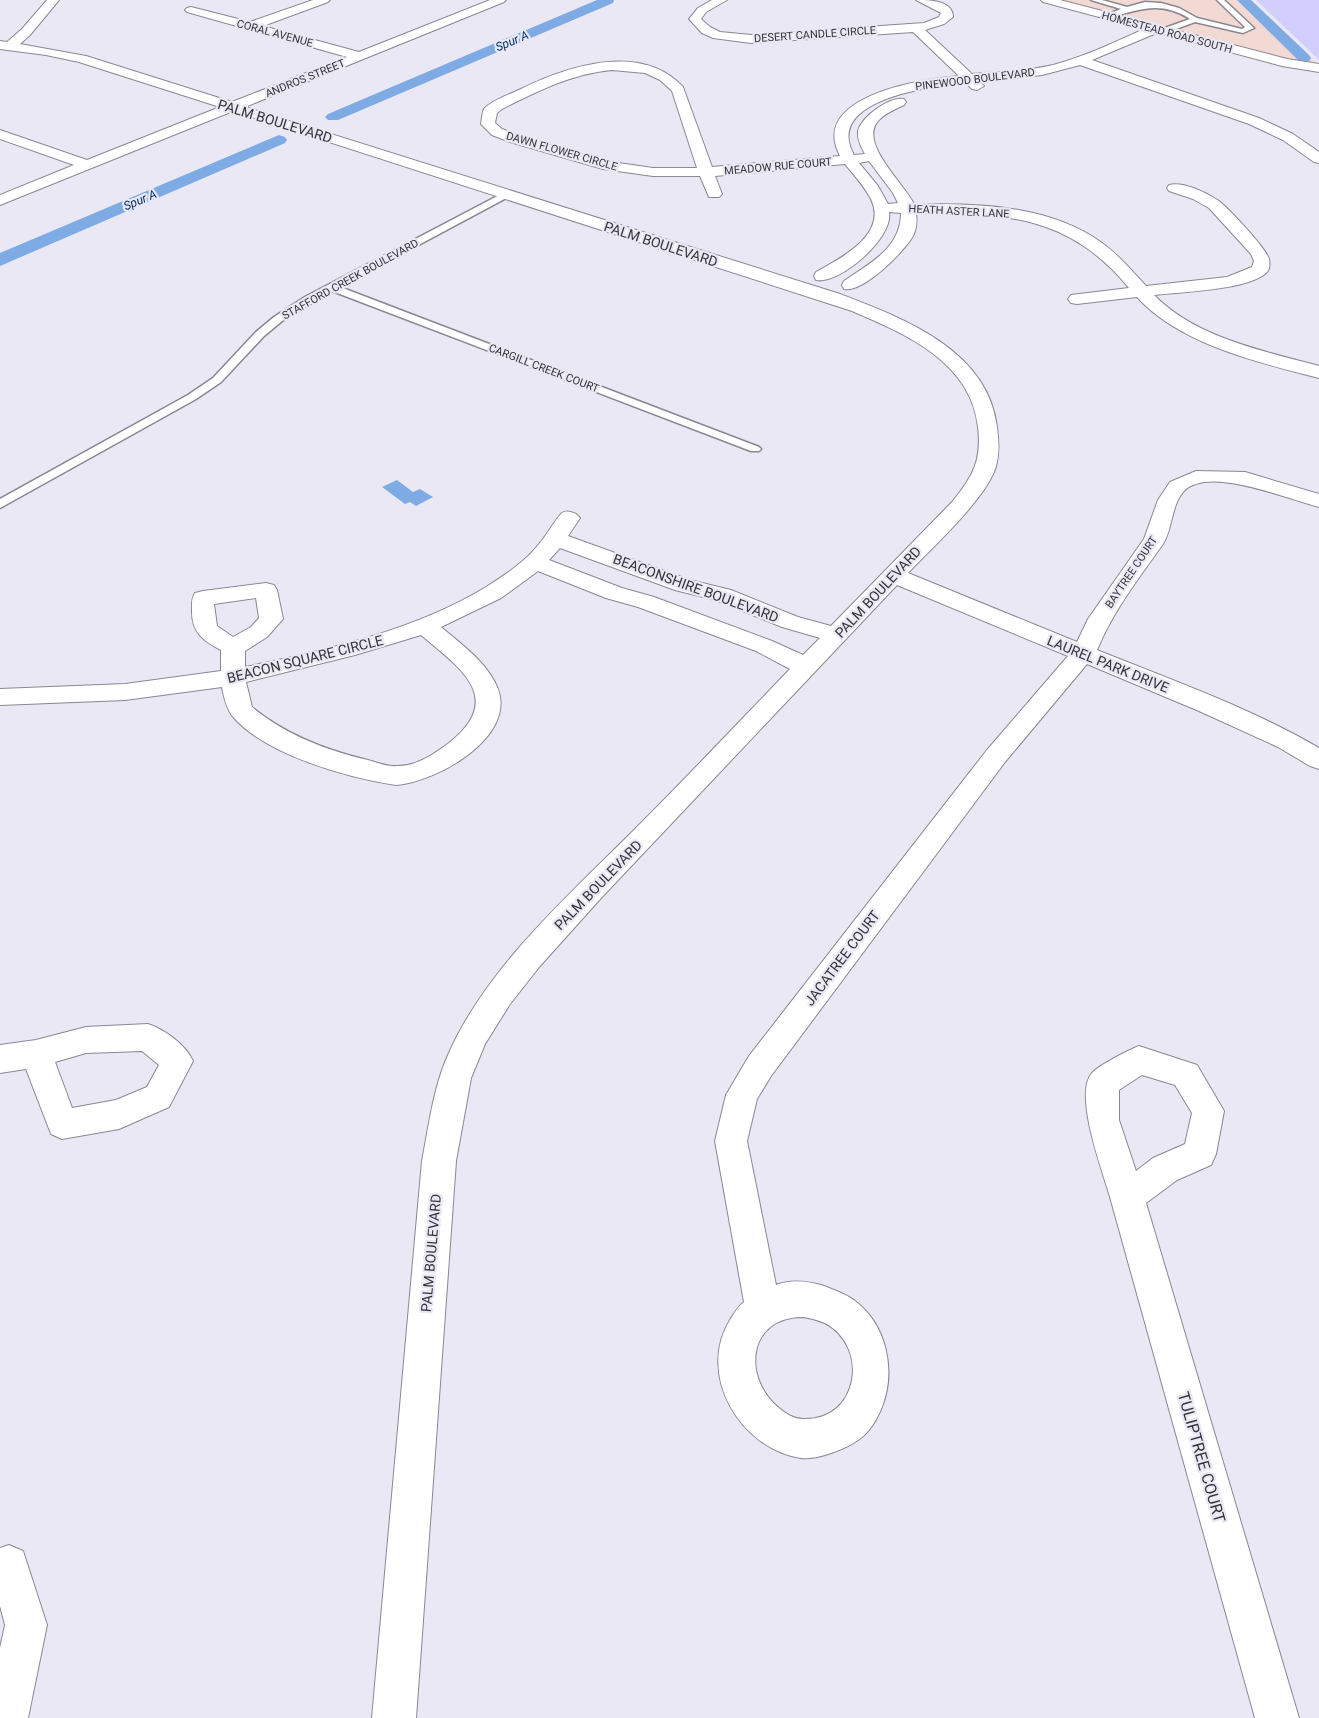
<svg xmlns="http://www.w3.org/2000/svg" width="1319" height="1718" font-family="Roboto,sans-serif">
  <rect width="100%" height="100%" fill="#e9e8f4"/>
  <polygon fill="#f3d9d3" points="1057,0 1251,0 1319,65 1258,53"/>
  <polygon fill="#d2cffc" points="1256,0 1319,0 1319,60"/>
  <polygon fill="#7fabe5" points="397,480 413,492 420,489 433,497 416,506 410,502 405,504 382,487"/>
  <g fill="none" stroke-linecap="round" stroke-linejoin="round">
    <g fill="#7fabe5" fill-rule="evenodd">
      <polygon points="597,0 614,0 613,3 338,120 328,120 325,117 328,114"/>
      <polygon points="1237,0 1251,0 1309,55 1311,58 1309,61 1299,61"/>
      <polygon points="279,135 285,137 287,140 285,143 0,266 0,253"/>
    </g>
    <defs>
      <g id="service">
        <path d="M 1091,0 L 1102,0 L 1127,7 L 1145,2 L 1161,3 L 1179,8 L 1197,18 L 1242,29 L 1245,27 L 1217,0 L 1224,0 L 1254,28 L 1243,33 L 1195,22 L 1165,33 L 1161,31 L 1162,29 L 1190,19 C 1160,0 1139,10 1108,18 L 1106,17 L 1106,15 L 1121,9 Z"/>
        <polygon points="507,191 511,194 510,196 340,287 759,447 761,449 759,451 751,451 332,291 282,321 264,336 221,382 196,399 0,508 0,499 188,395 213,378 256,332 274,317 305,297"/>
      </g>
      <g id="minor">
        <path d="M 47,0 L 59,0 L 30,35 L 20,44 L 86,56 L 232,102 L 347,57 L 187,12 L 185,10 L 187,8 L 191,7 L 250,22 L 313,0 L 330,0 L 328,2 L 263,26 L 359,52 L 490,0 L 506,0 L 504,2 L 245,107 L 840,294 C 903,318 988,350 997,427 C 999,442 1000,458 994,472 C 980,504 933,547 908,573 L 1077,642 L 1088,619 L 1144,539 L 1158,500 L 1170,482 L 1196,471 L 1245,472 L 1319,494 L 1319,507 C 1289,500 1209,465 1184,491 C 1171,505 1173,528 1163,544 C 1139,578 1113,611 1097,650 C 1171,680 1249,707 1319,748 L 1319,769 L 1310,766 L 1278,747 L 1199,711 L 1087,664 L 1005,762 L 771,1076 L 757,1099 L 747,1141 L 776,1285 C 791,1279 806,1281 821,1285 C 832,1289 846,1294 855,1301 C 887,1325 896,1371 882,1407 C 876,1421 869,1434 855,1442 C 843,1450 816,1460 801,1458 C 741,1449 696,1375 730,1320 C 734,1314 738,1306 744,1302 L 715,1141 L 726,1095 L 749,1056 L 987,750 L 1068,656 L 897,585 L 602,897 L 540,966 L 510,1004 L 485,1044 L 471,1078 L 456,1161 L 416,1718 L 372,1718 L 422,1161 C 429,1125 433,1089 448,1055 C 486,968 569,895 635,829 C 688,776 739,722 790,669 L 756,651 L 638,607 L 606,598 L 538,571 L 501,598 L 441,627 C 461,644 488,663 498,689 C 516,738 436,782 396,785 C 348,778 268,755 235,719 C 227,711 224,698 222,687 L 125,700 L 0,705 L 0,689 L 125,684 L 221,671 L 221,650 C 204,641 192,633 192,612 C 192,605 191,599 195,593 L 203,591 L 266,583 L 274,585 L 277,590 L 283,619 L 267,637 L 245,651 L 245,667 C 326,650 414,631 486,587 C 505,575 525,562 539,544 C 545,538 557,517 562,513 C 566,510 572,512 576,514 L 580,518 L 568,536 L 690,580 L 731,590 L 798,617 L 831,626 L 953,501 C 973,476 982,460 978,427 C 971,362 906,334 852,311 L 233,111 L 0,205 L 0,195 L 74,165 L 0,139 L 0,130 L 87,160 L 220,107 L 79,62 L 46,55 L 0,49 L 0,41 L 7,42 L 22,29 ZM 560,548 L 675,590 L 715,600 L 782,627 L 820,638 L 803,655 L 772,641 L 654,597 L 622,588 L 549,560 ZM 256,598 L 259,618 L 251,627 L 233,637 L 217,626 L 214,604 ZM 421,635 C 460,668 506,698 449,743 C 434,754 417,766 398,766 C 388,767 378,763 368,760 C 326,750 286,735 252,707 L 246,682 L 355,655 ZM 803,1317 C 810,1318 818,1320 825,1323 C 870,1347 859,1421 803,1419 C 794,1419 786,1414 779,1408 C 742,1378 747,1317 803,1317 Z"/>
        <path d="M 712,0 L 727,0 L 706,12 L 701,19 L 710,27 L 720,32 L 751,35 L 924,23 L 939,17 L 941,13 L 916,0 C 929,0 953,0 953,17 L 944,24 L 925,30 L 972,74 C 999,72 1027,71 1053,65 C 1087,56 1119,40 1151,26 L 1159,26 L 1161,29 L 1159,32 L 1092,60 L 1259,118 L 1293,134 L 1319,152 L 1319,163 L 1314,162 L 1283,140 L 1249,124 L 1080,65 L 1042,75 L 980,82 L 984,86 L 977,90 L 972,89 L 966,83 C 933,86 823,99 854,155 L 865,154 C 861,147 857,139 858,131 C 861,117 890,96 904,99 L 906,102 L 904,105 C 896,109 886,113 880,119 C 856,141 903,182 914,204 C 978,204 1048,204 1102,243 C 1119,255 1132,271 1146,286 L 1227,277 L 1252,267 L 1254,261 L 1251,254 L 1209,208 L 1193,199 L 1169,191 L 1167,188 L 1169,185 C 1183,181 1207,193 1219,201 C 1229,209 1266,248 1269,259 C 1270,263 1270,270 1266,273 C 1248,290 1180,292 1154,295 C 1196,338 1264,351 1319,366 L 1319,378 C 1260,363 1179,344 1137,297 L 1077,304 L 1071,303 L 1068,299 L 1071,295 L 1129,288 C 1069,215 1005,213 916,213 C 917,221 917,228 913,236 C 904,252 863,293 844,289 L 842,285 L 844,281 C 870,263 901,248 901,213 L 889,212 C 894,238 839,285 816,280 L 814,276 L 816,272 C 841,258 888,235 871,199 C 864,186 854,175 845,164 L 715,176 L 722,194 L 719,197 L 709,197 L 700,176 L 653,176 L 603,169 L 510,142 L 492,135 L 481,124 C 482,119 482,113 484,109 C 492,100 511,94 521,89 C 568,66 641,42 683,87 L 712,167 L 840,156 C 808,96 922,79 959,76 L 913,32 L 751,43 L 713,38 L 702,33 L 689,19 L 698,8 ZM 612,70 L 645,73 L 660,80 L 672,91 L 697,168 L 653,168 L 605,161 L 520,136 L 502,129 L 495,123 L 497,113 L 502,109 C 538,91 571,74 612,70 ZM 869,161 L 893,193 L 898,203 L 888,204 L 878,186 L 859,163 Z"/>
        <path d="M 148,1024 C 165,1030 185,1044 193,1061 L 169,1107 L 119,1129 L 62,1139 L 51,1134 L 26,1069 L 0,1073 L 0,1045 L 36,1040 L 86,1027 ZM 142,1051 L 159,1065 L 147,1087 L 116,1100 L 72,1108 L 55,1062 L 86,1053 Z"/>
        <path d="M 1139,1046 L 1197,1065 L 1224,1111 L 1216,1154 L 1211,1165 L 1177,1180 L 1146,1203 L 1299,1718 L 1255,1718 L 1110,1197 C 1103,1172 1073,1094 1092,1073 C 1099,1065 1129,1050 1139,1046 ZM 1142,1075 L 1175,1085 L 1192,1113 L 1185,1144 L 1153,1158 L 1136,1171 L 1119,1120 L 1119,1090 Z"/>
        <polygon points="9,1545 23,1551 47,1625 28,1718 0,1718 0,1648 5,1625 0,1606 0,1548"/>
      </g>
      <polygon id="secondary" points="1041,0 1060,0 1287,59 1319,64 1319,72 1282,66 1043,2"/>
    </defs>
    <use href="#service" stroke="#898892" stroke-width="3"/>
    <use href="#minor" stroke="#898892" stroke-width="2"/>
    <use href="#secondary" stroke="#898892" stroke-width="2"/>
    <use href="#service" fill="#fff" fill-rule="evenodd"/>
    <use href="#minor" fill="#fff" fill-rule="evenodd"/>
    <use href="#secondary" fill="#fff" fill-rule="evenodd"/>
  </g>
  <g text-anchor="middle" stroke-width="4.5" stroke-linejoin="round" paint-order="stroke">
    <g font-size="11" fill="#343438" stroke="#e9e8f4">
      <text transform="translate(1167 32) rotate(15)" y="4">HOMESTEAD ROAD SOUTH</text>
      <text transform="translate(275 33) rotate(15)" y="4">CORAL AVENUE</text>
      <text transform="translate(815 34) rotate(-4)" y="4">DESERT CANDLE CIRCLE</text>
      <text transform="translate(305 78) rotate(-22)" y="4">ANDROS STREET</text>
      <text transform="translate(975 79) rotate(-7)" y="4">PINEWOOD BOULEVARD</text>
      <text transform="translate(562 151) rotate(16)" y="4">DAWN FLOWER CIRCLE</text>
      <text transform="translate(778 166) rotate(-5)" y="4">MEADOW RUE COURT</text>
      <text transform="translate(959 211) rotate(3)" y="4">HEATH ASTER LANE</text>
      <text transform="translate(350 279) rotate(-29)" y="4">STAFFORD CREEK BOULEVARD</text>
      <text transform="translate(544 368) rotate(21)" y="4">CARGILL CREEK COURT</text>
      <text transform="translate(1131 572) rotate(-56)" y="4">BAYTREE COURT</text>
    </g>
    <g font-size="12" font-style="italic" fill="#033063" stroke="#e9e8f4">
      <text transform="translate(512 41) rotate(-23)" y="4">Spur A</text>
      <text transform="translate(140 200) rotate(-23)" y="4">Spur A</text>
    </g>
    <g font-size="14" fill="#343438" stroke="#e9e8f4">
      <text transform="translate(275 121) rotate(17)" y="5">PALM BOULEVARD</text>
      <text transform="translate(661 244) rotate(18)" y="5">PALM BOULEVARD</text>
      <text transform="translate(696 588) rotate(20)" y="5">BEACONSHIRE BOULEVARD</text>
      <text transform="translate(878 592) rotate(-47)" y="5">PALM BOULEVARD</text>
      <text transform="translate(305 659) rotate(-14)" y="5">BEACON SQUARE CIRCLE</text>
      <text transform="translate(1108 664) rotate(22)" y="5">LAUREL PARK DRIVE</text>
      <text transform="translate(598 885) rotate(-46)" y="5">PALM BOULEVARD</text>
      <text transform="translate(842 958) rotate(-53)" y="5">JACATREE COURT</text>
      <text transform="translate(431 1253) rotate(-85)" y="5">PALM BOULEVARD</text>
    </g>
    <g font-size="16" fill="#343438" stroke="#e9e8f4">
      <text transform="translate(1202 1457) rotate(74)" y="6">TULIPTREE COURT</text>
    </g>
  </g>
</svg>
